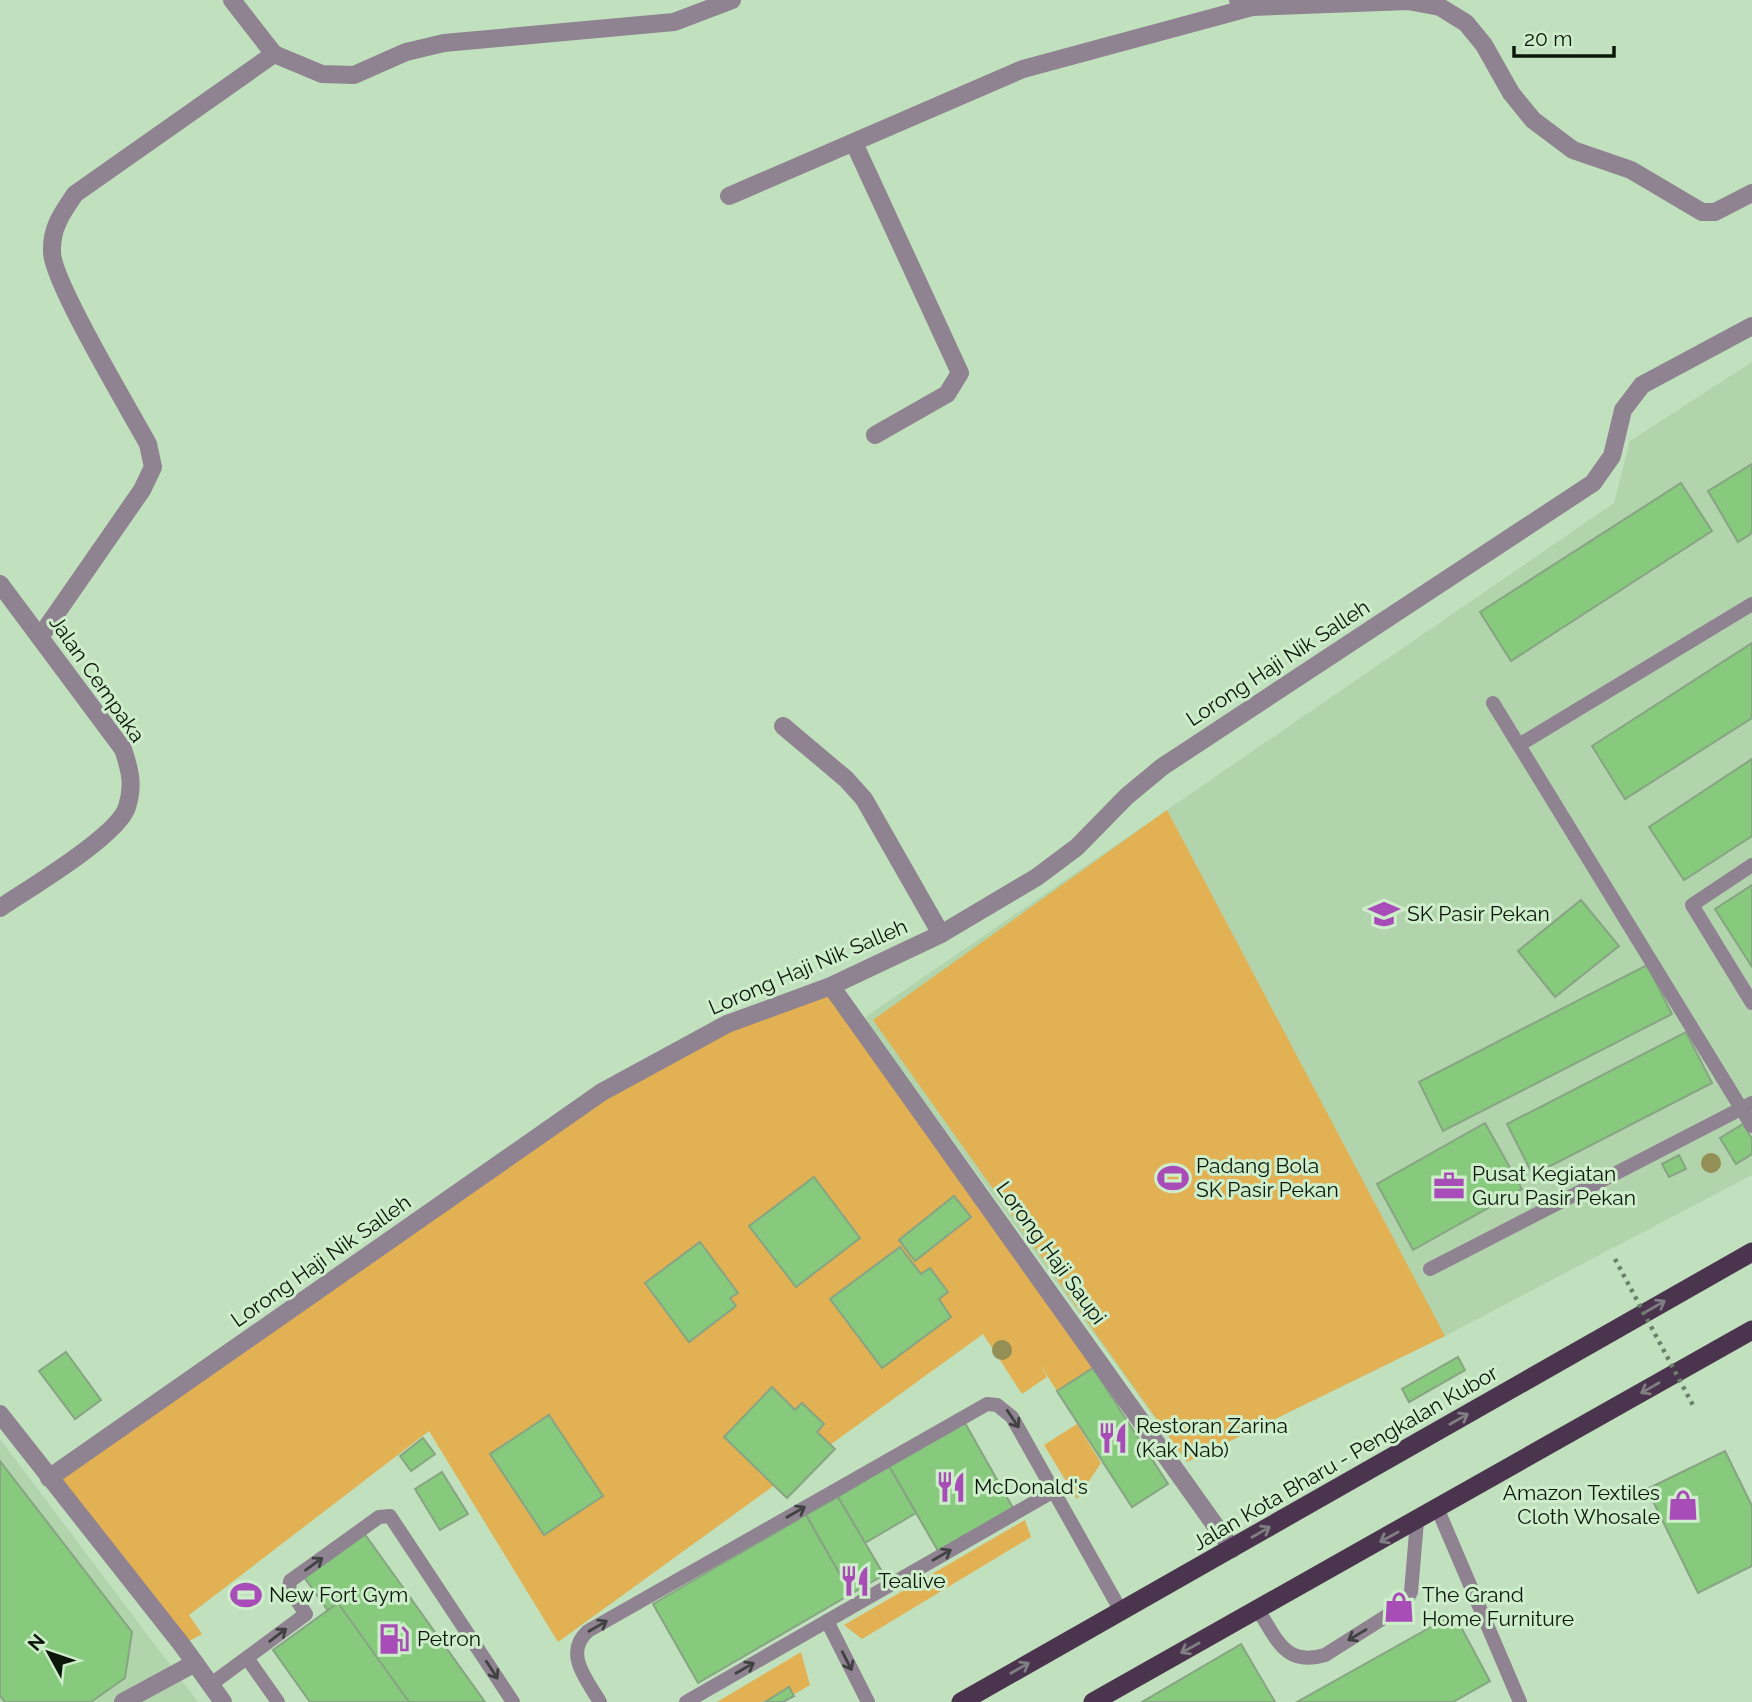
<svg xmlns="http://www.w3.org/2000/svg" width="1752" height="1702" font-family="Raleway,sans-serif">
  <rect width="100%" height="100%" fill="#c1e0bd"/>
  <g fill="#b2d4ac">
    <polygon points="1752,362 1752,1175 1445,1336 1187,1462 864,1018 1614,503 1630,441"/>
    <polygon points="0,1439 198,1702 0,1702"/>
  </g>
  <g fill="#e1b153">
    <polygon points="1167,810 1445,1336 1187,1462 873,1020"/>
    <polygon points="831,986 1102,1362 1057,1391 1039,1363 1047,1377 1022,1394 983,1334 558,1642 429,1431 189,1615 202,1634 182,1645 49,1478 602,1092 727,1024"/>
    <polygon points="1077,1424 1101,1463 1077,1499 1044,1445"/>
    <polygon points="1025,1520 1031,1537 862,1639 844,1625"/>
    <polygon points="801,1652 810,1685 781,1702 717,1702"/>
  </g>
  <g fill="#87ca7e" stroke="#87a483" stroke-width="2">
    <polygon points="1752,464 1752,533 1738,542 1708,491"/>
    <polygon points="1681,483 1712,531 1511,661 1480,612"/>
    <polygon points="1752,643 1752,718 1625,799 1592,746"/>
    <polygon points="1752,759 1752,836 1684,880 1649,827"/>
    <polygon points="1752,885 1752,967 1715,909"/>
    <polygon points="1581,900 1619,946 1555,997 1518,951"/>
    <polygon points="1647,965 1672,1014 1443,1131 1419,1082"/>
    <polygon points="1686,1032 1712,1083 1533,1175 1507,1124"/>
    <polygon points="1485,1123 1522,1189 1413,1250 1377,1184"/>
    <polygon points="1743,1124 1752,1139 1752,1154 1736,1164 1720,1138"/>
    <polygon points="1679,1155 1686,1169 1669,1177 1662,1164"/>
    <polygon points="814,1177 860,1238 796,1287 749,1226"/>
    <polygon points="954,1196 971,1217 915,1261 899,1240"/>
    <polygon points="700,1242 738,1293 730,1298 736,1306 689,1342 645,1283"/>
    <polygon points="900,1247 921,1274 930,1268 948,1292 939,1299 951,1317 882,1368 830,1299"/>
    <polygon points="66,1352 101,1400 75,1419 39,1371"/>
    <polygon points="1458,1357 1465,1370 1409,1402 1402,1389"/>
    <polygon points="1093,1368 1168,1484 1132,1507 1057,1391"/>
    <polygon points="772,1387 795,1410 802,1403 824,1424 817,1432 835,1449 787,1498 724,1437"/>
    <polygon points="549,1415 603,1496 544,1535 490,1454"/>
    <polygon points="965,1423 1013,1508 938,1551 889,1466"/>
    <polygon points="423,1438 435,1454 411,1471 400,1456"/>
    <polygon points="1725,1451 1752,1506 1752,1566 1698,1593 1647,1489"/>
    <polygon points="0,1461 132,1632 125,1678 91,1702 5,1702 0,1696"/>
    <polygon points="889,1466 916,1513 865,1543 838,1497"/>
    <polygon points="442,1472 468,1514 440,1530 415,1489"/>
    <polygon points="838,1497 884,1575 851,1594 806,1515"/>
    <polygon points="806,1515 851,1594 698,1683 653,1604"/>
    <polygon points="364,1533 485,1702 393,1702 304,1577"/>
    <polygon points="338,1603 409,1702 310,1702 273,1650"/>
    <polygon points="1454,1614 1490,1681 1453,1702 1297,1702"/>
    <polygon points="1241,1644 1275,1702 1142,1702"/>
    <polygon points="789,1687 794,1696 783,1702 765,1702"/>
  </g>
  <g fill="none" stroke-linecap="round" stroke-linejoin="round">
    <g stroke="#8f8291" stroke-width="14">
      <polyline points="1493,703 1752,1126"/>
      <polyline points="1519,745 1752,604"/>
      <polyline points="1752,865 1692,905 1752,1003"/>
      <polyline points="1430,1269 1752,1103"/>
      <polyline points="1438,1510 1520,1702"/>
      <path d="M 1258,1610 C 1277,1639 1285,1667 1325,1655 L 1404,1605 L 1411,1592 L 1417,1521"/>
      <polyline points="827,1621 868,1702"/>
      <polyline points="247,1658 278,1702"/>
      <polyline points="210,1685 306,1614 289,1589 290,1581 379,1517 390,1516 513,1702"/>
      <path d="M 600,1702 C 587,1680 563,1653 588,1631 L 987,1404 L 997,1405 L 1012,1417 L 1121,1611"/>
      <polyline points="686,1702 1054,1491"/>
    </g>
    <g stroke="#8f8291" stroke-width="18">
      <polyline points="232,0 274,54 322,74 354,75 406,52 444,43 674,22 732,0"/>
      <polyline points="1238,0 1252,7 1408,1 1440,7 1466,23 1484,45 1511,93 1533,120 1573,150 1631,170 1702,212 1715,212 1752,193"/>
      <polyline points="854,143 960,373 947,394 875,435"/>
      <polyline points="729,196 1023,69 1252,7"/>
      <path d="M 0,584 L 123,749 C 130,770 134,785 127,807 C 118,836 28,889 0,908"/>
      <path d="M 40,637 L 142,490 L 153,467 L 148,444 C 129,409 52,281 52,252 C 51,228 62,213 75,194 L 274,54"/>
      <polyline points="783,726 846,779 864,799 941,934"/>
      <polyline points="831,986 1232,1549"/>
      <polyline points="0,1414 182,1645 223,1702"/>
      <polyline points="49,1478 602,1092 727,1024 831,986 941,934 1037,877 1077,847 1127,796 1162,767 1593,483 1612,456 1623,410 1642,385 1752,326"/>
      <polyline points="123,1702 195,1663"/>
    </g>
    <g stroke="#4a344e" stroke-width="19">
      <polyline points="961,1702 1752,1252"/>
      <polyline points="1093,1702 1752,1330"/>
    </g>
    <polyline stroke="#6b8169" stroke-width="4.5" stroke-dasharray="3.5 5" stroke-linecap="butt" points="1615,1259 1695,1409"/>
  </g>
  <g fill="#949055">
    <circle cx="1711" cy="1163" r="10"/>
    <circle cx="1002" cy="1350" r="10"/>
  </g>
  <defs><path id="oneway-shaft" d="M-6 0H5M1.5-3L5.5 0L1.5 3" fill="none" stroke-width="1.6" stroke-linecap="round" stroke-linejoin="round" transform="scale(1.75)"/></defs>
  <g stroke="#7f7e80">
    <use href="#oneway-shaft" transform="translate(1656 1306) rotate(-30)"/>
    <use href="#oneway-shaft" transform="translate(1650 1388) rotate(150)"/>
    <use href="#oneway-shaft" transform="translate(1459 1419) rotate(-30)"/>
    <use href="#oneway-shaft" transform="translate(1261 1532) rotate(-30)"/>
    <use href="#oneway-shaft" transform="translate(1389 1537) rotate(151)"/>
    <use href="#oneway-shaft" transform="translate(1190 1648) rotate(151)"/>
    <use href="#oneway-shaft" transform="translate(1020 1668) rotate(-30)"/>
  </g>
  <g stroke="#404241">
    <use href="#oneway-shaft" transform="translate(1013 1419) rotate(56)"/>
    <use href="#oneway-shaft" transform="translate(796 1512) rotate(-30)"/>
    <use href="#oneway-shaft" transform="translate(942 1555) rotate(-30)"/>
    <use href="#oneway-shaft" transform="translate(314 1564) rotate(-36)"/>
    <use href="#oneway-shaft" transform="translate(598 1626) rotate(-30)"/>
    <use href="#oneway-shaft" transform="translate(278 1635) rotate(-37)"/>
    <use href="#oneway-shaft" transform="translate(1357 1635) rotate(149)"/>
    <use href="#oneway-shaft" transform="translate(847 1661) rotate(63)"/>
    <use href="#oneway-shaft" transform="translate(745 1668) rotate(-30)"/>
    <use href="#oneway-shaft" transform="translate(492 1670) rotate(57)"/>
  </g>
  <defs>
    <symbol id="school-bare" viewBox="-9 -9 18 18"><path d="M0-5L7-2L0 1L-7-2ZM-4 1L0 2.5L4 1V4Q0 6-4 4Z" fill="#a84db8" stroke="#ceedca" stroke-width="2.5" paint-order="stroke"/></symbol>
    <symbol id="stadium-bare" viewBox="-9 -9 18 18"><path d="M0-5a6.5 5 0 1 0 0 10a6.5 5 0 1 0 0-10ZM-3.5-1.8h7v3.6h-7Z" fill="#a84db8" stroke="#ceedca" stroke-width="2.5" paint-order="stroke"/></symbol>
    <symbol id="office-bare" viewBox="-9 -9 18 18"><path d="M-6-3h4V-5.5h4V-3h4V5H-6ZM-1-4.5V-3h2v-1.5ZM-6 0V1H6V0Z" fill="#a84db8" stroke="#ceedca" stroke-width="2.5" paint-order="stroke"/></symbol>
    <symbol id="restaurant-bare" viewBox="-9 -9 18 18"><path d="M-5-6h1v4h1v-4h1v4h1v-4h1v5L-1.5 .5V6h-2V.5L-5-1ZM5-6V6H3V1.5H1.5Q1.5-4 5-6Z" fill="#a84db8" stroke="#ceedca" stroke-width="2.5" paint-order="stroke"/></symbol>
    <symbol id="shop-bare" viewBox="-9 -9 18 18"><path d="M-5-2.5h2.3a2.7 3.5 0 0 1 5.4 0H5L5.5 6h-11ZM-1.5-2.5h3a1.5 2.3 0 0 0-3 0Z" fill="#a84db8" stroke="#ceedca" stroke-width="2.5" paint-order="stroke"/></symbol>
    <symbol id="fuel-bare" viewBox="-9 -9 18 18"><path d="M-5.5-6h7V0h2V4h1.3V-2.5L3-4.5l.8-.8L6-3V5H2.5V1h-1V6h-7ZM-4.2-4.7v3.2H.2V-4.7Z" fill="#a84db8" stroke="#ceedca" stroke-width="2.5" paint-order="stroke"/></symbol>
  </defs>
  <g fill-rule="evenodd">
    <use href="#school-bare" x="1362" y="892" width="44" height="44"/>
    <use href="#stadium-bare" x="1151" y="1156" width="44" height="44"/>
    <use href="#office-bare" x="1427" y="1164" width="44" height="44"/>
    <use href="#restaurant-bare" x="1091" y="1416" width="44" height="44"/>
    <use href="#restaurant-bare" x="929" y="1465" width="44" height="44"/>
    <use href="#shop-bare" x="1661" y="1483" width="44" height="44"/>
    <use href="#restaurant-bare" x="833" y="1559" width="44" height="44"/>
    <use href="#stadium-bare" x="224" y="1573" width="44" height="44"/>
    <use href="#shop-bare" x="1377" y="1585" width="44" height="44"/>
    <use href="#fuel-bare" x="372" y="1617" width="44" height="44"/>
  </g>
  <g text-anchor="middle" stroke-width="6" stroke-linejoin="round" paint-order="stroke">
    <g font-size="21" fill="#0c170b" stroke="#ceedca">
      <text transform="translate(1278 663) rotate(-33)" y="7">Lorong Haji Nik Salleh</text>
      <text transform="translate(97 679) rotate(55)" y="7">Jalan Cempaka</text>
      <text transform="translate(808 967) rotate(-23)" y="7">Lorong Haji Nik Salleh</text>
      <text transform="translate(1051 1253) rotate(54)" y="7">Lorong Haji Saupi</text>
      <text transform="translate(321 1261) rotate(-35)" y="7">Lorong Haji Nik Salleh</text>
      <text transform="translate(1345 1458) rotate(-30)" y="7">Jalan Kota Bharu - Pengkalan Kubor</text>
    </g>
    <g font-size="21" fill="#0c170b" stroke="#ceedca" text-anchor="start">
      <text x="1407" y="921">SK Pasir Pekan</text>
      <text x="1196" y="1173">Padang Bola<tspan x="1196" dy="24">SK Pasir Pekan</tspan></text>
      <text x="1472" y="1181">Pusat Kegiatan<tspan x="1472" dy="24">Guru Pasir Pekan</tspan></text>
      <text x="1136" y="1433">Restoran Zarina<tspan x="1136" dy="24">(Kak Nab)</tspan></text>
      <text x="974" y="1494">McDonald's</text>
      <text x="1660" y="1500" text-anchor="end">Amazon Textiles<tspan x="1660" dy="24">Cloth Whosale</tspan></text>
      <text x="878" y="1588">Tealive</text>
      <text x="269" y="1602">New Fort Gym</text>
      <text x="1422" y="1602">The Grand<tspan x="1422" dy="24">Home Furniture</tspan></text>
      <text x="417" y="1646">Petron</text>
    </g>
  </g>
  <g transform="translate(49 1653) rotate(310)" stroke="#ceedca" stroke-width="5" paint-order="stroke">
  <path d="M0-5L12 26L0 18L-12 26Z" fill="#0c170b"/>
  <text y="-10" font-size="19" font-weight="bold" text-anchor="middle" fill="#0c170b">N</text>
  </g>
  <path d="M1514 46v10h100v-10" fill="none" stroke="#0c170b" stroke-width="3.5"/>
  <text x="1524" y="46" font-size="21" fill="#0c170b" stroke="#ceedca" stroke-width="5" paint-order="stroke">20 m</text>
</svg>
